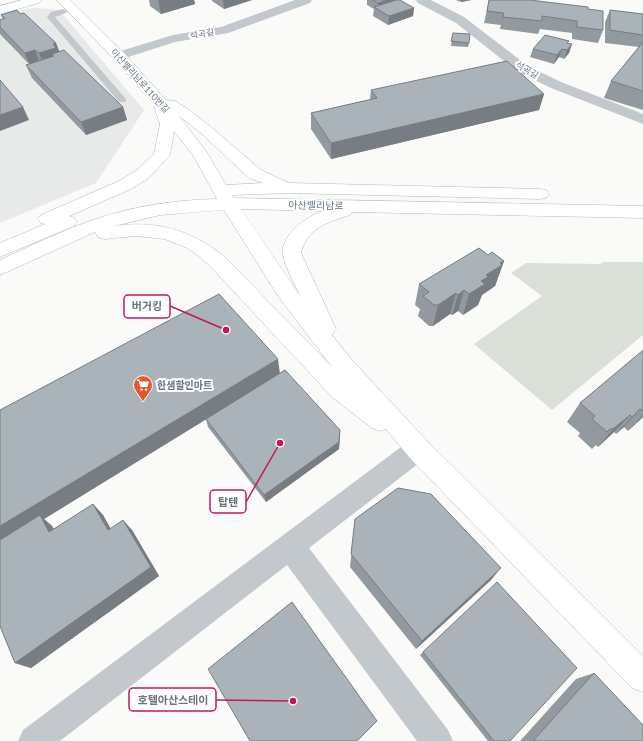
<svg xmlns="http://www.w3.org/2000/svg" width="643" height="741" font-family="Lato,'Noto Sans KR',sans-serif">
  <rect width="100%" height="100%" fill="#fafaf8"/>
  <polygon fill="#e8e9e9" points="37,8 59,10 144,110 96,183 0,223 0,16 26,9"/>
  <polygon fill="#dadfd7" points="604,262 643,262 643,335 552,410 474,344 542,296 511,273 526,263 600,264"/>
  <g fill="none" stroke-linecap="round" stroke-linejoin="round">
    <defs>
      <g id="secondary">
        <polygon points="22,0 41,0 39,3 0,14 0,6"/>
        <path d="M 57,0 L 70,0 L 124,53 L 166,100 L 175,101 L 189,110 L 211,127 L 261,170 L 289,183 L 540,189 L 546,190 L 549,194 L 546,198 L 540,199 L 288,193 L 232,195 L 234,198 L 643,206 L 643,218 L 352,212 L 350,215 C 328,222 307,228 301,253 L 336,329 L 332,335 L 351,359 L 427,441 L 643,656 L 643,692 L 632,688 L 409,457 L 386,429 L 380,431 L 372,428 L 332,397 L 212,268 L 200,257 L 187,248 L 165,239 L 136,236 L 104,239 L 98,237 L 95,232 L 0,275 L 0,260 C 31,246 61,231 93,220 C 133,206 175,200 217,199 L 193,155 L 174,131 L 170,155 L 149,178 L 131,189 L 69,216 L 74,218 L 77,222 L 74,226 L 0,257 L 0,243 L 45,224 L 41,223 L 38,219 L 41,215 L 119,181 L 137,170 L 154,154 L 160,124 L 154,106 L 155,105 L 114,59 ZM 179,116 L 201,133 L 249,178 L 263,183 L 226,185 L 206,151 ZM 241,209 L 323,211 C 308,215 280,236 283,254 C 285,268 295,284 301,297 ZM 224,210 L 278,296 L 332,367 L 226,258 C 192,230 157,220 114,226 L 160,215 Z"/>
      </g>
    </defs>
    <use href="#secondary" stroke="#b3babf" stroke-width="1"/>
    <polygon fill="#c3c8cc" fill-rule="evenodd" points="63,9 67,11 66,13 55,17 125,98 126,100 125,102 119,102 47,17 51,12"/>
    <g fill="#c3c8cc" fill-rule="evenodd">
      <polygon points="295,0 312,0 310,3 228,33 175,42 119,60 114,59 112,56 114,53 173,35 221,27"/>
      <polygon points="416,0 431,0 464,17 528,66 561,82 643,114 643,124 551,88 518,72 456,23 418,3"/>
      <polygon points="418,438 427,441 430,449 427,457 309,548 448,730 453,741 417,741 287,565 60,741 18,741 23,730 409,441"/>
    </g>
    <use href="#secondary" fill="#fff" fill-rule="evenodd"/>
  </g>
  <g fill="#929a9f">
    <polygon points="149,0 194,0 195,4 161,14 150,6"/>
    <polygon points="212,0 252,0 224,9 212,1"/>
    <polygon points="367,0 395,0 414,8 413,16 388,25 373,16 374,9 367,5"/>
    <polygon points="456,0 471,0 461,2"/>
    <polygon points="489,0 588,9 603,30 598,43 572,39 572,33 540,29 538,34 500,29 501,25 484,23"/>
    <polygon points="610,10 643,14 643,110 604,98 611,81 639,47 605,43 605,22"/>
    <polygon points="20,14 56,43 59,51 123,107 127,120 86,135 32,78 26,65 29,64 0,34 0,20 3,19 1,15"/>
    <polygon points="453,33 469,43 468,47 451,46"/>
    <polygon points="568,43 572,44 569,53 564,59 559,57 554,64 530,57 533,49"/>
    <polygon points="371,90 544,94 539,110 331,159 311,129 311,113 370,100"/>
    <polygon points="488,255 504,261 495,286 482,295 478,305 463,315 458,311 452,315 450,314 433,326 429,326 418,316 420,309 415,305 419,284"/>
    <polygon points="643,351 643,417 628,431 624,427 616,434 614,432 598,447 596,445 592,449 578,436 580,433 567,422 580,403"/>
    <polygon points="279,373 340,437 339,449 266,502 208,427 206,419 214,414 44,519 52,526 54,529 93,504 103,515 110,528 132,530 159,576 31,668 15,663 0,410"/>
    <polygon points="355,519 491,580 416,649 350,567"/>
    <polygon points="423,652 510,741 488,741 420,655"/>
    <polygon points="594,673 643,741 520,741 576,679"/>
  </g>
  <g fill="#777d82">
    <polygon points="158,0 194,0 195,4 161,14"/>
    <polygon points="223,0 252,0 224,9"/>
    <polygon points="387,0 395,0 378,10 378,3"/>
    <polygon points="461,0 471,0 461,2"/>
    <polygon points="414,8 413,16 388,25 389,16"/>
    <polygon points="56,43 61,56 54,56 52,54 55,63 44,66 39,53 53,44"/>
    <polygon points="572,44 569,53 564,59 567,50"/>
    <polygon points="562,49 559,57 554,64 557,55"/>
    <polygon points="35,50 40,63 30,66 25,53"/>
    <polygon points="544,94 539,110 331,159 331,143"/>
    <polygon points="23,107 29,120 0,131 0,115"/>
    <polygon points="123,107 127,120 86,135 81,122"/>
    <polygon points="504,261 495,286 482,295 478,305 463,315 469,294 486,275"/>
    <polygon points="464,290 458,311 452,315 458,295"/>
    <polygon points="456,293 450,314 433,326 438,305"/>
    <polygon points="278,359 280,374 44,519 52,526 61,542 0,545 0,526"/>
    <polygon points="640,409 624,427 616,434 632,417"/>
    <polygon points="630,415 614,432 598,447 613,429"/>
    <polygon points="643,415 643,417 628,431"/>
    <polygon points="340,430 339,449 266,502 264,495"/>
    <polygon points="93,504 103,515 117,540 108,530"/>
    <polygon points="123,520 132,530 159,576 31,668 15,663"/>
    <polygon points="501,568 491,580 416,649 422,641"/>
  </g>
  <g fill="#aab3b9" stroke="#777d82">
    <polygon points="373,0 387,0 378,3"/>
    <polygon points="396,0 400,0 414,8 389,16 374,7"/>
    <polygon points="489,0 530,0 588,7 588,9 603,11 603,30 577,27 577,21 542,16 542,21 503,17 504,13 487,11"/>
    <polygon points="17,10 20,14 24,13 56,43 53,44 56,48 39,53 35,50 25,53 0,27 0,20 5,18 1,15"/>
    <polygon points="610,10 643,14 643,35 610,30"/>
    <polygon points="453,33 470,34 469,43 451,41"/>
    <polygon points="545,35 569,41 567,43 572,44 567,50 562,49 557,55 533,49"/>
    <polygon points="643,42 643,91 611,81"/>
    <polygon points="64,50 123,107 81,122 26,65 54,56 52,54"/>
    <polygon points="507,61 544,94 331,143 311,113 377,98 371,90"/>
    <polygon points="0,80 23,107 0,115"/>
    <polygon points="479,248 488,255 492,252 504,261 500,263 502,265 486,275 488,277 481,281 485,284 469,294 464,290 458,295 456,293 438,305 434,305 423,296 429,292 419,284"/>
    <polygon points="219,294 278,359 0,526 0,410"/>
    <polygon points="642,351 643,351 643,411 640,409 632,417 630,415 613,429 611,428 607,432 592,419 595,416 580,403"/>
    <polygon points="285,370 340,430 339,442 264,495 206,419"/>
    <polygon points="398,488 431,494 501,568 422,641 351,554 355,519"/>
    <polygon points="93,504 108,530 123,520 151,567 15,663 0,626 0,540 40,515 49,532"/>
    <polygon points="497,582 577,668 510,741 494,741 423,652"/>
    <polygon points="292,602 377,721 357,741 250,741 208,669"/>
    <polygon points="594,673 643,725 643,741 533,741"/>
  </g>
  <defs>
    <symbol id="supermarket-pin" viewBox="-11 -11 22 30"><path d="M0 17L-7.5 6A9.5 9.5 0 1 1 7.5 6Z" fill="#e4572e" stroke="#fff"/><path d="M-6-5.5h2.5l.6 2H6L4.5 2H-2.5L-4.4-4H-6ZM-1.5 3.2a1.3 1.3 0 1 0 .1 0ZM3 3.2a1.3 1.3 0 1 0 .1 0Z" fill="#fff"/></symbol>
  </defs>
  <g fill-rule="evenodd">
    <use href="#supermarket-pin" x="132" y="374" width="22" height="30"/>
  </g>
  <g text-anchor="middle" stroke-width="4" stroke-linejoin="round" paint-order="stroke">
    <g font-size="9" fill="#657683" stroke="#fff">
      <text transform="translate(202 34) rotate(-10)" y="3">석곡길</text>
      <text transform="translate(527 70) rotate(30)" y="3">석곡길</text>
      <text transform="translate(140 81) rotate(48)" y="3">아산밸리남로110번길</text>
    </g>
    <g font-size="10" fill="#657683" stroke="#fff">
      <text transform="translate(316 205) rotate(1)" y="4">아산밸리남로</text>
    </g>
    <g font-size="10" font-weight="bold" fill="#657683" stroke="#fff" text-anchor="start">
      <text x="157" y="389">한샘할인마트</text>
    </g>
  </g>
  <path fill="none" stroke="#c2185b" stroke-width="1.5" d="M226 330L170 306M280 443L246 502M293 701L216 700"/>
  <g fill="#c2185b" stroke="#fff" stroke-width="1.5">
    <circle cx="226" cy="330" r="4"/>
    <circle cx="280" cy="443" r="4"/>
    <circle cx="293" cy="701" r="4"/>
  </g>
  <g fill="#fff" stroke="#c2185b" stroke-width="1.5">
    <rect x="124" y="295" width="46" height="23" rx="4"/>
    <rect x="210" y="490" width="36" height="23" rx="4"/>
    <rect x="129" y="688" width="87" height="23" rx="4"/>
  </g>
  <g font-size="11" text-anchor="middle" font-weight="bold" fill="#657683">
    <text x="147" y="310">버거킹</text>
    <text x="228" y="506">탑텐</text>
    <text x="173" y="704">호텔아산스테이</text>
  </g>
</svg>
